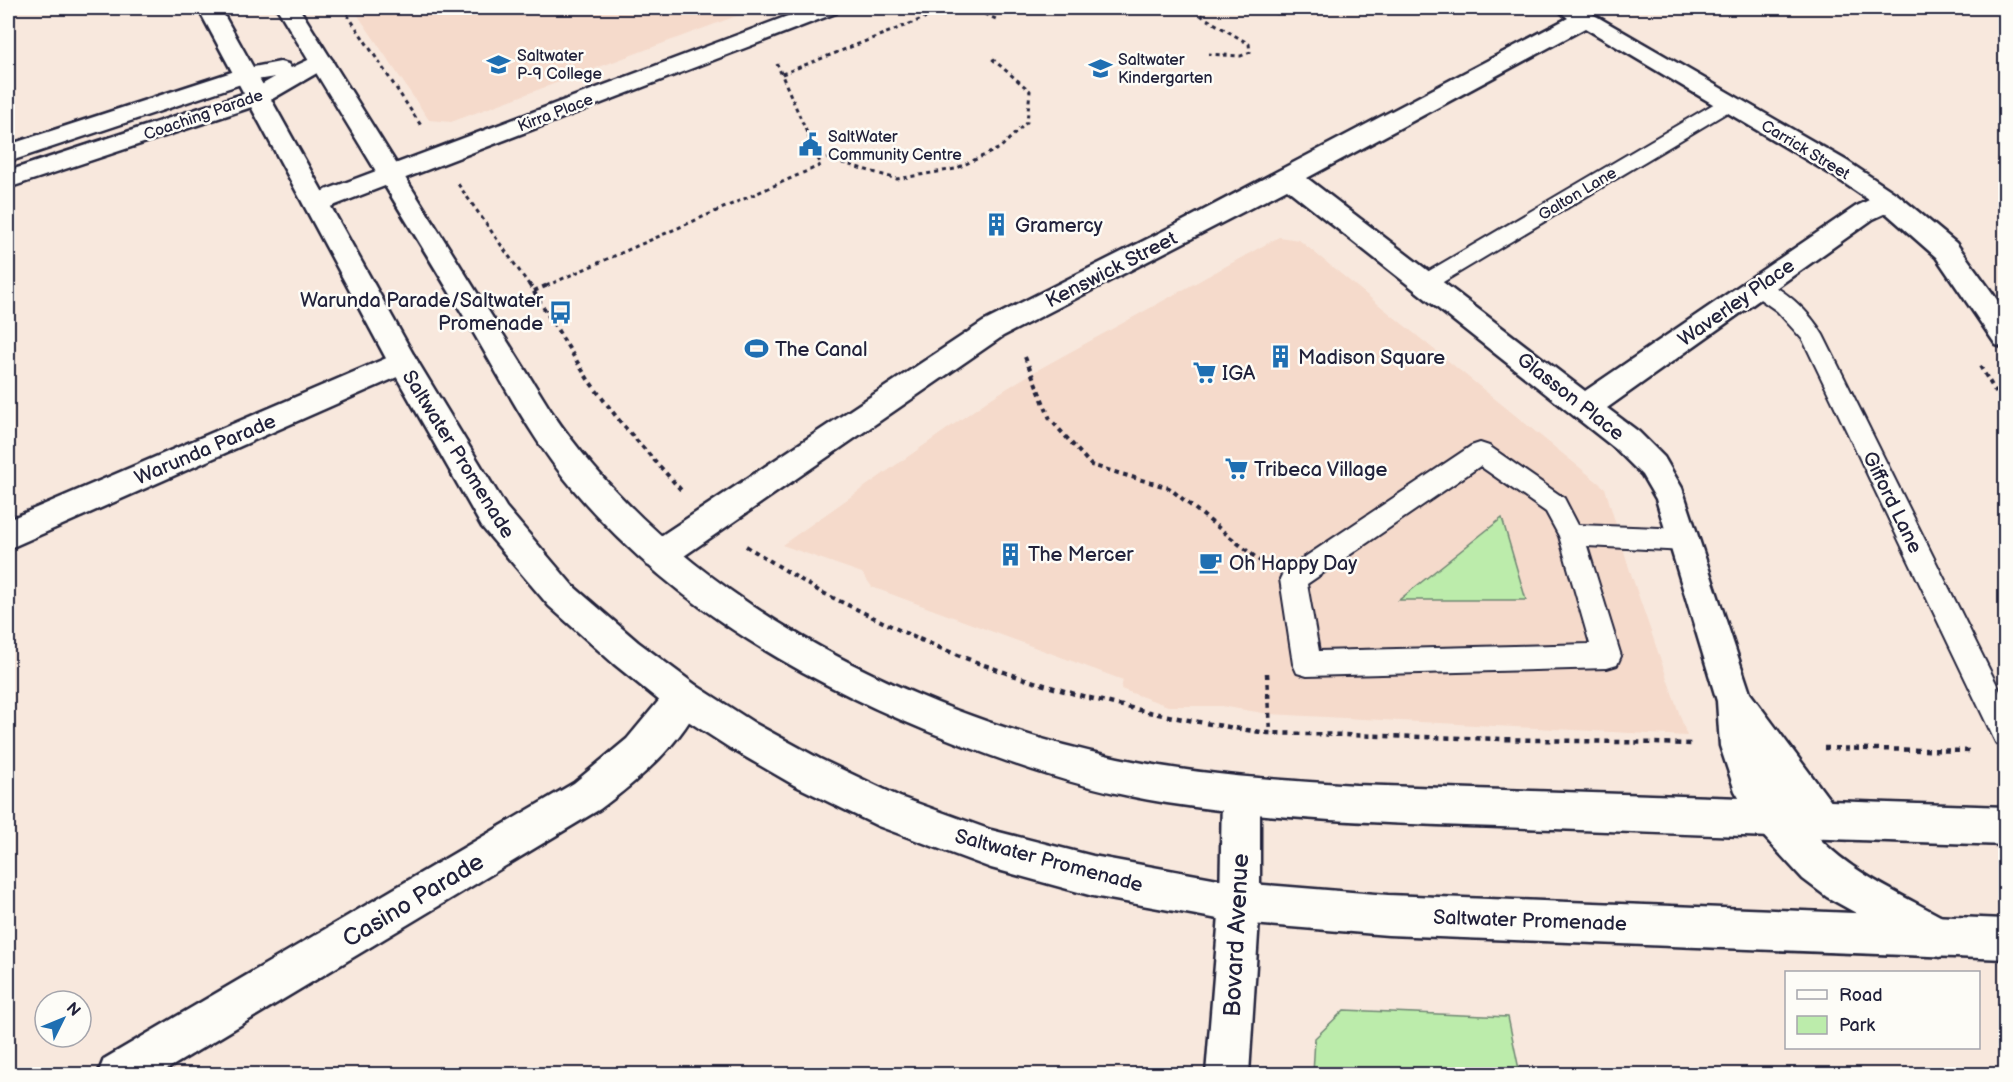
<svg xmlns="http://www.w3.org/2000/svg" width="2013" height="1082" font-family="'Balsamiq Sans',sans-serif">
  <rect width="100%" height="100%" fill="#f8e8dd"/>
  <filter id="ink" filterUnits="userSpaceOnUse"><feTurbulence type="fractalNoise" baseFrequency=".0167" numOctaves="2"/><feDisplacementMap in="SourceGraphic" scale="12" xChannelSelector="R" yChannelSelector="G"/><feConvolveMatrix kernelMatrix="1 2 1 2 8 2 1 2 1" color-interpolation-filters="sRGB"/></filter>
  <g filter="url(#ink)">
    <g fill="#f5dacb">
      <polygon points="353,8 758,8 451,122 429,120"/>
      <polygon points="1279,237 1299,240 1605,488 1629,568 1687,736 1269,714 1221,706 1168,706 1121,689 1123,680 872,587 862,573 782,545 990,399 1032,373"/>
    </g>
    <g fill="#bcecab" stroke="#6f8773" stroke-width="1.5">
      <polygon points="1502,518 1526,600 1399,600"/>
      <polygon points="1344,1010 1508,1017 1520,1074 1313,1074 1315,1038"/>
    </g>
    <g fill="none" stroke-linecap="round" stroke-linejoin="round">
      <defs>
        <g id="lane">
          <polygon points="1729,97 1736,99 1738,103 1736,107 1433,288 1425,291 1417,288 1414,283 1417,278 1722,99"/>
          <path d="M 1758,279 C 1783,287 1810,312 1823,335 L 2006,703 L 2006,747 L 1996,743 L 1803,340 L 1777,311 L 1750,292 L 1747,287 L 1750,282 Z"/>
          <path d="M 1480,443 L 1489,446 L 1564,498 L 1578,525 L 1686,529 L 1695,532 L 1699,540 L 1695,548 L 1686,551 L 1587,546 L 1621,656 L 1617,665 L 1607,668 L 1307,676 L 1297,673 L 1293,664 L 1280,579 L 1284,571 L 1471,446 ZM 1480,466 L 1546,512 L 1559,536 L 1590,644 L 1319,651 L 1307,584 Z"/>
        </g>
        <g id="street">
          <polygon points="809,8 839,8 836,13 325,209 316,212 307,209 303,203 307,197"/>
          <path d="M 1556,8 L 1582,8 L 1847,161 L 1898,195 L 1956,243 L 1991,291 L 2006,313 L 2006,348 L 1996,345 L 1936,257 L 1886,213 L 1873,219 L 1607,408 L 1639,432 L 1664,457 L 1682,488 L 1750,693 L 1835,807 L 1840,820 L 1835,833 L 1821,839 L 1818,837 C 1855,876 1907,897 1953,923 L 1959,937 L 1953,951 L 1939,957 L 1925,951 L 1827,897 L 1803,879 L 1758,830 L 1735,791 L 1720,746 L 1717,701 L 1656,499 L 1642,475 L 1617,450 L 1287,189 L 1003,336 L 671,565 L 659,569 L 647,565 L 642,555 L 647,545 L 983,322 L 1183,221 L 1568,18 ZM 1585,28 L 1829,173 L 1869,200 L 1855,207 L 1585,391 L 1307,178 Z"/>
          <polygon points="321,54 329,56 333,61 329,66 267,102 8,188 8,171 249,92 275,77 250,81 8,162 8,145 238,70 280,62 288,64 291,68"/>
          <polygon points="403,351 413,354 418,362 413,370 8,549 8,520"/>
          <path d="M 684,681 L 697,686 L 702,698 C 682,743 639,780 600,809 L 159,1074 L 98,1074 L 104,1059 L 574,783 L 627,739 L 671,686 Z"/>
          <polygon points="1241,777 1254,782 1260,795 1260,903 1249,1074 1206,1074 1220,903 1222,795 1228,782"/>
        </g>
        <g id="secondary">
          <polygon points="198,8 220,8 413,354 506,507 573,586 638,642 697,686 756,724 820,759 900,797 991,830 1093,856 1240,883 1388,895 2006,919 2006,959 1388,935 1240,923 1093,896 991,868 878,826 794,785 730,748 671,710 614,664 549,606 482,527 388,362"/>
          <path d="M 277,8 L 299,8 L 551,411 C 675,594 905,713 1118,758 C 1196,775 1276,780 1356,785 L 2006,807 L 2006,845 C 1855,840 1705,835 1554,829 C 1425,824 1295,823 1167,803 C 1094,792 1024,769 955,742 C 811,686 676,610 574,490 C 529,437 498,373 462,313 C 401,211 338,110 277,8 Z"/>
        </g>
      </defs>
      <use href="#lane" stroke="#22223b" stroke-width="4"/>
      <use href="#street" stroke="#22223b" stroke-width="5"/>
      <use href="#secondary" stroke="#22223b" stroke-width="5"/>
      <g stroke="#22223b" stroke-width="3" stroke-dasharray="4 4" stroke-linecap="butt">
        <polyline points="343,8 422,127"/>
        <polyline points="970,8 996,19"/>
        <polyline points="1197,8 1199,14 1205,18 1249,44 1250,52 1241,56 1209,54"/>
        <polyline points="1268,8 1278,14"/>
        <polyline points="979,11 988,8"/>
        <polyline points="782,74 950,8"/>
        <polyline points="819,156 897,179 955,169 1000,148 1027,122 1030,91 990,57"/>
        <polyline points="458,184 530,286"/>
        <polyline points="546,286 821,165 777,64"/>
      </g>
      <g stroke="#22223b" stroke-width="4" stroke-dasharray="4.5 4.5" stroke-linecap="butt">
        <polyline points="529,284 589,381 622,424 681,490"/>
        <polyline points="534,291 550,284"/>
        <polyline points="1025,357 1050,419 1091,465 1169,488 1260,561"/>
        <polyline points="1980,366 2006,409"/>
        <polyline points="746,546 819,591 922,641"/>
      </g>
      <g stroke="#22223b" stroke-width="4.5" stroke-dasharray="5 5" stroke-linecap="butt">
        <path d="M 919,639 C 1031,688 1147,716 1268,733 L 1694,744"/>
        <polyline points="1267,673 1270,733"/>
        <polyline points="1824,748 1972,751"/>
      </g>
      <use href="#lane" fill="#fdfcf7" fill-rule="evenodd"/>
      <use href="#street" fill="#fdfcf7" fill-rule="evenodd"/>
      <use href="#secondary" fill="#fdfcf7" fill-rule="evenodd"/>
    </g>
  </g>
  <defs>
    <symbol id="school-bare" viewBox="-9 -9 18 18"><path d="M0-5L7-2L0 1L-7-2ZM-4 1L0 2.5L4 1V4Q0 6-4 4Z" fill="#1f6fb2" stroke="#fdfcf7" stroke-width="2.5" paint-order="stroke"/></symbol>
    <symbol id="civic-bare" viewBox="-9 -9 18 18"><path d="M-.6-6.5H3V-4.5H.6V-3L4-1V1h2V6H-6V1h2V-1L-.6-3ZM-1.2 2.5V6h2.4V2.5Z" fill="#1f6fb2" stroke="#fdfcf7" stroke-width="2.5" paint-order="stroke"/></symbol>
    <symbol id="building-bare" viewBox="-9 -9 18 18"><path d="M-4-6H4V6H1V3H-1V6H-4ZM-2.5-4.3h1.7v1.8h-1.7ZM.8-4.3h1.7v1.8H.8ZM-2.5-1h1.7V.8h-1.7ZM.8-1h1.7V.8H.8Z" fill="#1f6fb2" stroke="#fdfcf7" stroke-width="2.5" paint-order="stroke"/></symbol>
    <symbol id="bus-bare" viewBox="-9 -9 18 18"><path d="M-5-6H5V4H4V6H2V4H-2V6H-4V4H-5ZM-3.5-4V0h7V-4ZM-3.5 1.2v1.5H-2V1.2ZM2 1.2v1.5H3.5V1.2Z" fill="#1f6fb2" stroke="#fdfcf7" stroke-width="2.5" paint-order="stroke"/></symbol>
    <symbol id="stadium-bare" viewBox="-9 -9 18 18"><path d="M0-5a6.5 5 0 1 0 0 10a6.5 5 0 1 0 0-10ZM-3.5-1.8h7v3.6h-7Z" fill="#1f6fb2" stroke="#fdfcf7" stroke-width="2.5" paint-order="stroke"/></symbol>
    <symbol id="supermarket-bare" viewBox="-9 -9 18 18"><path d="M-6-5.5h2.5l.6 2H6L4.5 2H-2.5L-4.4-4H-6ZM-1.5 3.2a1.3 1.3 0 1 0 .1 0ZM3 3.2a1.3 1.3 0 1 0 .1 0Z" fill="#1f6fb2" stroke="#fdfcf7" stroke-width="2.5" paint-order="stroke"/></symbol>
    <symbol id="cafe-bare" viewBox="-9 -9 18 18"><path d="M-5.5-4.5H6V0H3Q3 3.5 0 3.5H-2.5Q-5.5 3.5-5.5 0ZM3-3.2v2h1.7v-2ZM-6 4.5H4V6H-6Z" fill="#1f6fb2" stroke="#fdfcf7" stroke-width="2.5" paint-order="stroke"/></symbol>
  </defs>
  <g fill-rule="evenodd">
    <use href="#school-bare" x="482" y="48" width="33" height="33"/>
    <use href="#school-bare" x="1084" y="52" width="33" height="33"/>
    <use href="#civic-bare" x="794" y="128" width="33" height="33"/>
    <use href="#building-bare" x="980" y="208" width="33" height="33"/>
    <use href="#bus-bare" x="544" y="296" width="33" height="33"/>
    <use href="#stadium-bare" x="740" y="332" width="33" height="33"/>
    <use href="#building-bare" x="1264" y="340" width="33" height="33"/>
    <use href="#supermarket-bare" x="1188" y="356" width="33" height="33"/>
    <use href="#supermarket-bare" x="1220" y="452" width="33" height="33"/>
    <use href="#building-bare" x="994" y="538" width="33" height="33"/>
    <use href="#cafe-bare" x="1194" y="546" width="33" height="33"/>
  </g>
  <g text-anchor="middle" stroke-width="5" stroke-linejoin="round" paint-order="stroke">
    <g font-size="16" fill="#22223b" stroke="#fdfcf7" text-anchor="start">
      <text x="517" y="61">Saltwater<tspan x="517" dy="18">P-9 College</tspan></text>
      <text x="1118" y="65">Saltwater<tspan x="1118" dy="18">Kindergarten</tspan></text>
      <text x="828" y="142">SaltWater<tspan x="828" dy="18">Community Centre</tspan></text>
    </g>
    <g font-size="16" fill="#22223b" stroke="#fdfcf7">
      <text transform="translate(555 112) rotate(-21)" y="6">Kirra Place</text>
      <text transform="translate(203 114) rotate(-19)" y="6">Coaching Parade</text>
      <text transform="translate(1806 149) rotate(31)" y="6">Carrick Street</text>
      <text transform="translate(1577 193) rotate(-31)" y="6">Galton Lane</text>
    </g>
    <g font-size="20" fill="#22223b" stroke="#fdfcf7" text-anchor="start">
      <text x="1015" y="232">Gramercy</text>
      <text x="543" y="307" text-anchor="end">Warunda Parade/Saltwater<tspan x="543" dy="23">Promenade</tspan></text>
      <text x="775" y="356">The Canal</text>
      <text x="1298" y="364">Madison Square</text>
      <text x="1222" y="380">IGA</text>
      <text x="1254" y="476">Tribeca Village</text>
      <text x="1028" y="561">The Mercer</text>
      <text x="1229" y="570">Oh Happy Day</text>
    </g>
    <g font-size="20" fill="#22223b" stroke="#fdfcf7">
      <text transform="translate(1111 269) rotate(-27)" y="7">Kenswick Street</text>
      <text transform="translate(1736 302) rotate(-35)" y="7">Waverley Place</text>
      <text transform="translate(1571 396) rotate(38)" y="7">Glasson Place</text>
      <text transform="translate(205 449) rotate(-23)" y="7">Warunda Parade</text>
      <text transform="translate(459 454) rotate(58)" y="7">Saltwater Promenade</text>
      <text transform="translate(1893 502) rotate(64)" y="7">Gifford Lane</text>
      <text transform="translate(1049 860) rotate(15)" y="7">Saltwater Promenade</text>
      <text transform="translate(1530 920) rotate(2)" y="7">Saltwater Promenade</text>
    </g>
    <g font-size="24" fill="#22223b" stroke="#fdfcf7">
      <text transform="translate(413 900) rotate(-31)" y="8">Casino Parade</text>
      <text transform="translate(1236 935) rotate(-87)" y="8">Bovard Avenue</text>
    </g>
  </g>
  <rect width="2013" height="1082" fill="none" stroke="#fdfcf7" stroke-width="30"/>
  <rect x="15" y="15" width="1983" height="1052" fill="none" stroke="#22223b" stroke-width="2" filter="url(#ink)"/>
  <rect x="1785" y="971" width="195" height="78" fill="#fdfcf7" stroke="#a5a5ac" stroke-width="1.5"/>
  <rect x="1797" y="990" width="30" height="9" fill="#fdfcf7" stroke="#a5a5ac" stroke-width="1.5"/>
  <text x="1839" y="1001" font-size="18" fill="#22223b">Road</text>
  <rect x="1797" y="1016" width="30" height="18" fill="#bcecab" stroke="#a5a5ac" stroke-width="1.5"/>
  <text x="1839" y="1031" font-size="18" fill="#22223b">Park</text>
  <g transform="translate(63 1019) rotate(47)"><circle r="28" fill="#fdfcf7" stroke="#a5a5ac" stroke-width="1.5"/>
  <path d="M0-4.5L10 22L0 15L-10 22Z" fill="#1f6fb2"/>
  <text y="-9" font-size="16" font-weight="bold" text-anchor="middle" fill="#22223b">N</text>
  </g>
</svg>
